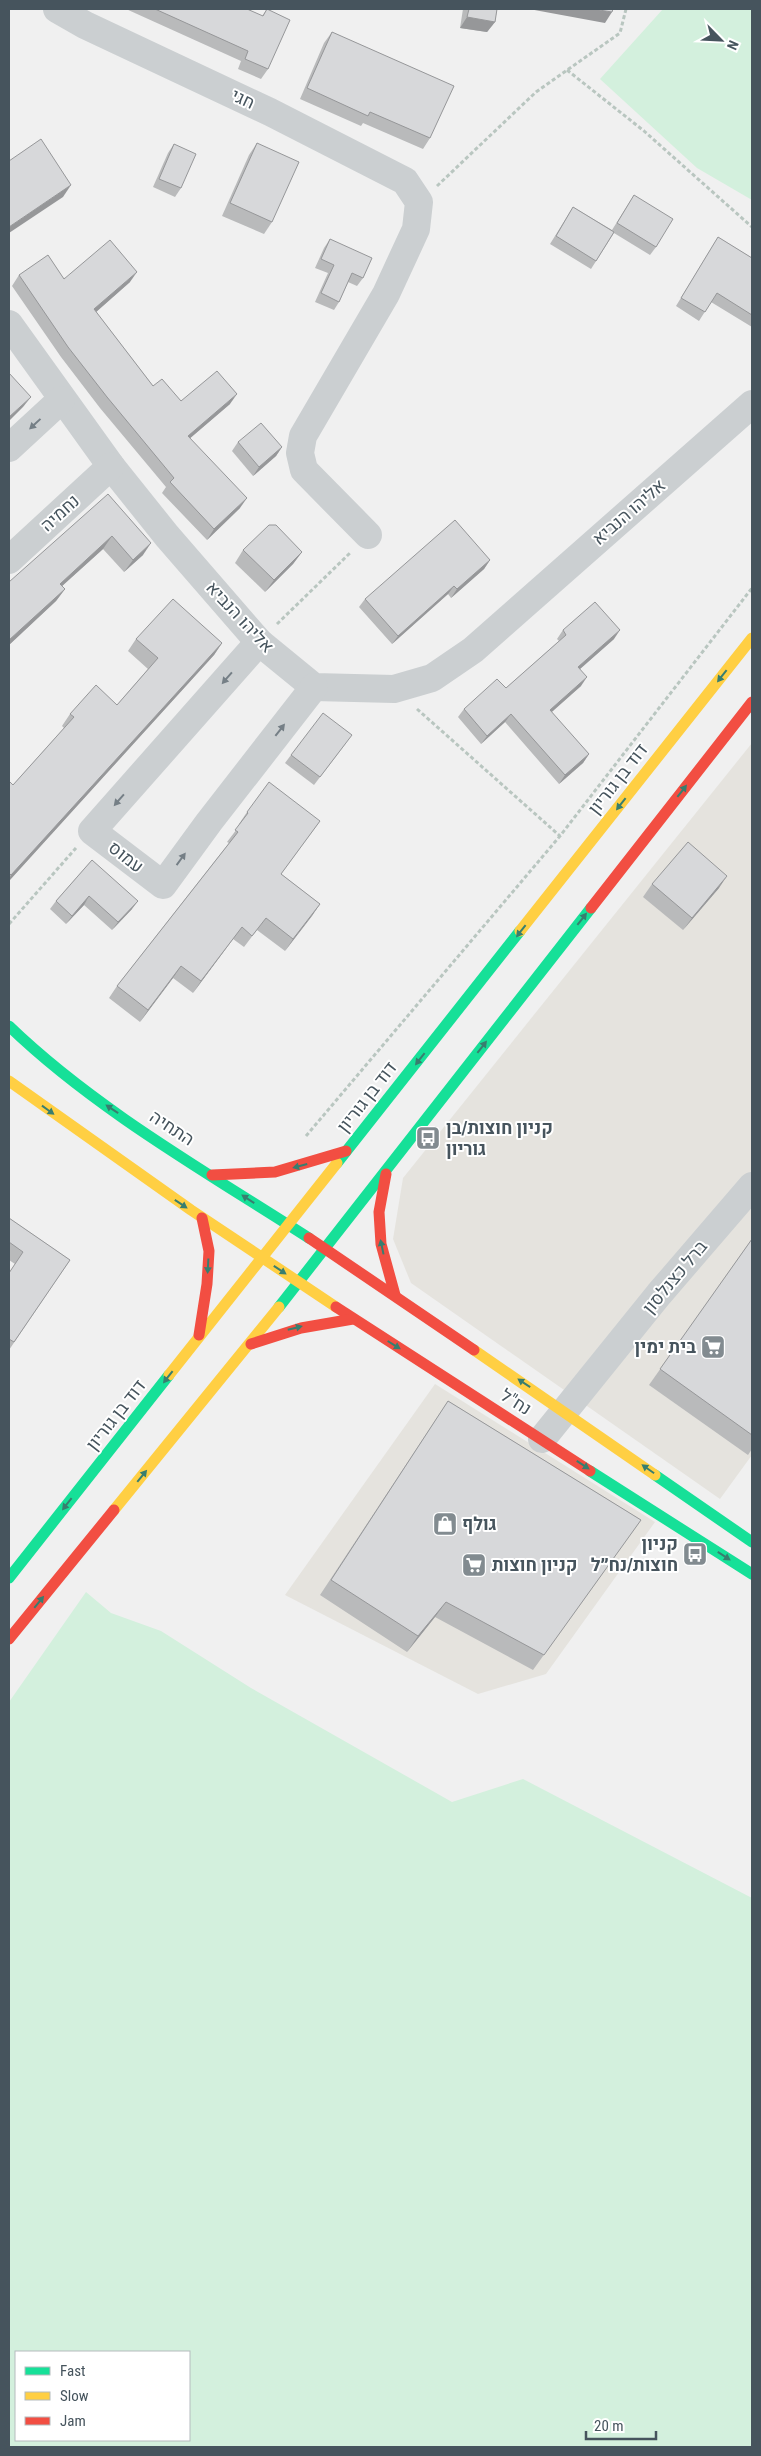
<svg xmlns="http://www.w3.org/2000/svg" width="761" height="2456" font-family="'Roboto Condensed',Heebo,sans-serif">
  <rect width="100%" height="100%" fill="#f0f0f0"/>
  <g fill="#e5e3de">
    <polygon points="752,743 752,1455 720,1499 411,1283 393,1239 403,1178"/>
    <polygon points="435,1384 655,1522 546,1674 478,1694 285,1595"/>
  </g>
  <g fill="#d3f0dd" fill-rule="evenodd">
    <polygon points="663,9 752,9 752,200 697,168 600,79"/>
    <path d="M 86,1592 L 111,1613 L 161,1631 L 251,1688 L 452,1802 L 523,1779 L 752,1898 L 752,2447 L 9,2447 L 9,1702 ZM 16,2352 L 189,2352 L 189,2440 L 16,2440 Z"/>
  </g>
  <g fill="none" stroke-linecap="round" stroke-linejoin="round">
    <g stroke="#b9c6c0" stroke-width="3" stroke-dasharray="4 2.5" stroke-linecap="butt">
      <polyline points="567,70 644,131 752,227"/>
      <polyline points="437,186 536,92 620,33 626,9"/>
      <polyline points="277,624 350,553"/>
      <polyline points="417,709 560,836"/>
      <polyline points="9,924 76,848"/>
      <polyline points="306,1136 560,836 752,588"/>
    </g>
    <g stroke="#cbcfd1" stroke-width="28">
      <polyline points="57,9 85,25 270,112 405,181 419,202 416,229 386,294 303,436 300,453 304,470 368,535"/>
      <polyline points="9,324 111,466 167,536 259,642 314,687 394,689 432,678 473,650 752,404"/>
      <polyline points="9,448 61,400"/>
      <polyline points="9,560 111,466"/>
      <polyline points="259,642 92,831 163,885 209,822 314,687"/>
      <polyline points="542,1439 659,1294 752,1186"/>
    </g>
    <g stroke="#16e098" stroke-width="11">
      <path d="M 9,1026 C 95,1109 208,1173 309,1238"/>
      <polyline points="337,1163 520,931"/>
      <polyline points="279,1307 591,908"/>
      <polyline points="590,1471 752,1574"/>
      <polyline points="655,1475 752,1542"/>
      <polyline points="9,1578 169,1375"/>
    </g>
    <g stroke="#ffcf43" stroke-width="11">
      <polyline points="520,931 752,638"/>
      <polyline points="9,1081 191,1210 336,1307"/>
      <polyline points="474,1350 655,1475"/>
      <polyline points="169,1375 337,1163"/>
      <polyline points="114,1510 279,1307"/>
    </g>
    <g stroke="#f24e42" stroke-width="11">
      <polyline points="591,908 752,702"/>
      <polyline points="386,1174 379,1212 381,1244 395,1295"/>
      <polyline points="212,1175 275,1172 346,1151"/>
      <polyline points="309,1238 474,1350"/>
      <polyline points="336,1307 590,1471"/>
      <polyline points="199,1335 207,1284 209,1251 202,1218"/>
      <polyline points="251,1344 301,1328 353,1319"/>
      <polyline points="9,1639 114,1510"/>
    </g>
  </g>
  <g fill="#b9babb">
    <polygon points="126,9 247,9 262,16 267,9 268,69 261,79 238,69 241,61"/>
    <polygon points="463,9 497,9 495,22 487,32 460,28"/>
    <polygon points="332,32 430,138 423,149 363,123 361,126 300,99 324,43"/>
    <polygon points="257,143 272,222 264,234 222,216 249,155"/>
    <polygon points="174,144 181,188 175,197 153,187 168,153"/>
    <polygon points="634,195 656,247 650,255 614,233 591,269 550,244 573,207 612,230"/>
    <polygon points="718,237 752,258 752,327 711,302 699,321 676,306"/>
    <polygon points="330,239 363,278 357,286 348,282 339,302 334,310 315,302 328,273 315,268 324,248"/>
    <polygon points="19,275 130,282 96,312 153,386 181,401 230,404 190,438 240,508 207,540 162,493 166,487 100,408 61,357 12,286"/>
    <polygon points="238,442 282,447 276,456 253,476 232,451"/>
    <polygon points="108,494 143,555 124,572 103,549 62,586 65,589 56,601 9,645"/>
    <polygon points="243,550 302,552 293,564 265,592 235,563"/>
    <polygon points="490,560 484,569 451,598 448,594 392,644 359,607 365,599"/>
    <polygon points="563,630 614,639 580,669 581,686 551,712 589,754 583,763 559,784 505,722 481,744 458,717 464,709 506,688 559,641 557,639"/>
    <polygon points="136,639 222,643 214,655 9,881 9,781 13,785 64,728 62,726 70,714 117,705 148,669 128,651"/>
    <polygon points="346,743 314,785 285,763 291,755"/>
    <polygon points="247,812 320,821 281,874 320,904 285,951 257,930 244,947 233,939 193,993 173,978 140,1022 109,998 117,986 229,843 227,842 240,825 239,824"/>
    <polygon points="92,860 132,909 112,930 84,905 66,924 50,909 56,901"/>
    <polygon points="652,884 719,888 683,930 643,897"/>
    <polygon points="9,1218 70,1260 9,1350 9,1273 15,1264 9,1260"/>
    <polygon points="752,1239 752,1449 748,1455 649,1385"/>
    <polygon points="448,1401 641,1520 533,1670 435,1617 407,1652 320,1595"/>
  </g>
  <g fill="#969799">
    <polygon points="529,9 593,9 612,12 605,23"/>
    <polygon points="467,17 495,22 487,32 460,28"/>
    <polygon points="71,185 63,197 9,233 9,227"/>
    <polygon points="137,272 130,282 87,320 94,309"/>
    <polygon points="237,394 230,404 181,446 188,436"/>
    <polygon points="31,397 23,407 9,421 9,417"/>
    <polygon points="282,447 276,456 253,476 259,467"/>
    <polygon points="247,498 240,508 207,540 214,529"/>
    <polygon points="112,536 103,549 51,596 60,584"/>
    <polygon points="151,543 143,555 124,572 133,560"/>
    <polygon points="302,552 293,564 265,592 274,580"/>
    <polygon points="490,560 484,569 451,598 457,589"/>
    <polygon points="454,586 448,594 392,644 398,636"/>
    <polygon points="65,589 56,601 9,645 9,640"/>
    <polygon points="620,630 614,639 572,676 578,667"/>
    <polygon points="222,643 214,655 9,881 9,879 11,875"/>
    <polygon points="587,677 581,686 544,719 550,710"/>
    <polygon points="511,714 505,722 481,744 487,736"/>
    <polygon points="589,754 583,763 559,784 565,775"/>
    <polygon points="727,876 719,888 683,930 692,918"/>
    <polygon points="89,896 84,905 66,924 72,916"/>
    <polygon points="138,901 132,909 112,930 118,922"/>
    <polygon points="320,904 312,916 285,951 293,939"/>
    <polygon points="242,927 233,939 193,993 201,981"/>
    <polygon points="181,966 173,978 140,1022 148,1010"/>
    <polygon points="446,1602 435,1617 407,1652 418,1636"/>
  </g>
  <g fill="#d7d8da" stroke="#969799">
    <polygon points="155,9 247,9 263,16 267,9 290,20 268,69 245,59 248,51"/>
    <polygon points="469,9 497,9 495,22 467,17"/>
    <polygon points="593,9 613,9 612,12"/>
    <polygon points="332,32 454,86 430,138 370,112 368,116 307,88"/>
    <polygon points="41,139 71,185 9,227 9,161"/>
    <polygon points="257,143 299,162 272,222 230,203"/>
    <polygon points="174,144 196,154 181,188 159,179"/>
    <polygon points="634,195 673,219 656,247 617,223"/>
    <polygon points="573,207 614,232 596,261 556,236"/>
    <polygon points="718,237 752,258 752,315 717,293 705,312 681,298"/>
    <polygon points="330,239 372,258 363,278 352,273 339,302 321,293 334,265 321,259"/>
    <polygon points="110,240 137,272 94,309 153,386 162,379 181,401 217,371 237,394 188,436 247,498 214,529 170,482 174,478 107,397 68,347 19,275 48,255 64,279"/>
    <polygon points="9,373 31,397 9,417"/>
    <polygon points="261,423 282,447 259,467 238,442"/>
    <polygon points="108,494 151,543 133,560 112,536 60,584 65,589 9,640 9,582"/>
    <polygon points="455,520 490,560 457,589 454,586 398,636 365,599"/>
    <polygon points="269,525 276,525 302,552 274,580 243,550"/>
    <polygon points="173,599 222,643 11,875 9,873 9,781 13,785 74,717 70,714 96,685 117,705 158,658 136,639"/>
    <polygon points="595,602 620,630 578,667 587,677 550,710 589,754 565,775 511,714 487,736 464,709 497,679 506,688 566,635 563,630"/>
    <polygon points="323,713 352,735 320,777 291,755"/>
    <polygon points="269,782 320,821 281,874 320,904 293,939 266,918 252,936 242,927 201,981 181,966 148,1010 117,986 238,832 235,830 248,813 247,812"/>
    <polygon points="688,842 727,876 692,918 652,884"/>
    <polygon points="92,860 138,901 118,922 89,896 72,916 56,901"/>
    <polygon points="9,1218 70,1260 14,1342 9,1339 9,1273 23,1252 9,1242"/>
    <polygon points="752,1239 752,1435 660,1369"/>
    <polygon points="448,1401 641,1520 544,1655 446,1602 418,1636 331,1580"/>
  </g>
  <defs><path id="oneway-solid" d="M-6-.8H1V-3.2L6.5 0L1 3.2V.8H-6Z" transform="scale(1.25)"/></defs>
  <g fill="#757f86">
    <use href="#oneway-solid" transform="translate(35 424) rotate(137)"/>
    <use href="#oneway-solid" transform="translate(227 678) rotate(131)"/>
    <use href="#oneway-solid" transform="translate(280 730) rotate(-52)"/>
    <use href="#oneway-solid" transform="translate(119 800) rotate(131)"/>
    <use href="#oneway-solid" transform="translate(181 859) rotate(-54)"/>
  </g>
  <g fill="#387e6f">
    <use href="#oneway-solid" transform="translate(722 676) rotate(128)"/>
    <use href="#oneway-solid" transform="translate(682 791) rotate(-52)"/>
    <use href="#oneway-solid" transform="translate(621 804) rotate(128)"/>
    <use href="#oneway-solid" transform="translate(582 919) rotate(-52)"/>
    <use href="#oneway-solid" transform="translate(521 931) rotate(128)"/>
    <use href="#oneway-solid" transform="translate(482 1047) rotate(-52)"/>
    <use href="#oneway-solid" transform="translate(420 1059) rotate(128)"/>
    <use href="#oneway-solid" transform="translate(112 1109) rotate(-146)"/>
    <use href="#oneway-solid" transform="translate(48 1110) rotate(36)"/>
    <use href="#oneway-solid" transform="translate(300 1166) rotate(165)"/>
    <use href="#oneway-solid" transform="translate(248 1199) rotate(-147)"/>
    <use href="#oneway-solid" transform="translate(181 1204) rotate(34)"/>
    <use href="#oneway-solid" transform="translate(382 1247) rotate(-102)"/>
    <use href="#oneway-solid" transform="translate(208 1266) rotate(93)"/>
    <use href="#oneway-solid" transform="translate(280 1270) rotate(34)"/>
    <use href="#oneway-solid" transform="translate(295 1328) rotate(-14)"/>
    <use href="#oneway-solid" transform="translate(394 1345) rotate(32)"/>
    <use href="#oneway-solid" transform="translate(168 1377) rotate(128)"/>
    <use href="#oneway-solid" transform="translate(524 1383) rotate(-146)"/>
    <use href="#oneway-solid" transform="translate(583 1465) rotate(33)"/>
    <use href="#oneway-solid" transform="translate(648 1469) rotate(-145)"/>
    <use href="#oneway-solid" transform="translate(142 1476) rotate(-51)"/>
    <use href="#oneway-solid" transform="translate(67 1504) rotate(128)"/>
    <use href="#oneway-solid" transform="translate(724 1556) rotate(33)"/>
    <use href="#oneway-solid" transform="translate(39 1602) rotate(-51)"/>
  </g>
  <defs>
    <symbol id="bus-square" viewBox="-11 -11 22 22"><rect x="-9" y="-9" width="18" height="18" rx="4" fill="#828b90" stroke="#fff"/><path d="M-5-6H5V4H4V6H2V4H-2V6H-4V4H-5ZM-3.5-4V0h7V-4ZM-3.5 1.2v1.5H-2V1.2ZM2 1.2v1.5H3.5V1.2Z" fill="#fff"/></symbol>
    <symbol id="supermarket-square" viewBox="-11 -11 22 22"><rect x="-9" y="-9" width="18" height="18" rx="4" fill="#828b90" stroke="#fff"/><path d="M-6-5.5h2.5l.6 2H6L4.5 2H-2.5L-4.4-4H-6ZM-1.5 3.2a1.3 1.3 0 1 0 .1 0ZM3 3.2a1.3 1.3 0 1 0 .1 0Z" fill="#fff"/></symbol>
    <symbol id="shop-square" viewBox="-11 -11 22 22"><rect x="-9" y="-9" width="18" height="18" rx="4" fill="#828b90" stroke="#fff"/><path d="M-5-2.5h2.3a2.7 3.5 0 0 1 5.4 0H5L5.5 6h-11ZM-1.5-2.5h3a1.5 2.3 0 0 0-3 0Z" fill="#fff"/></symbol>
  </defs>
  <g fill-rule="evenodd">
    <use href="#bus-square" x="414" y="1124" width="28" height="28"/>
    <use href="#supermarket-square" x="699" y="1333" width="28" height="28"/>
    <use href="#shop-square" x="431" y="1510" width="28" height="28"/>
    <use href="#bus-square" x="681" y="1540" width="28" height="28"/>
    <use href="#supermarket-square" x="460" y="1551" width="28" height="28"/>
  </g>
  <g text-anchor="middle" stroke-width="4" stroke-linejoin="round" paint-order="stroke">
    <g font-size="18" fill="#46545d" stroke="#fff">
      <text transform="translate(243 99) rotate(25)" y="6">חגי</text>
      <text transform="translate(629 512) rotate(-41)" y="6">אליהו הנביא</text>
      <text transform="translate(60 513) rotate(-42)" y="6">נחמיה</text>
      <text transform="translate(240 617) rotate(47)" y="6">אליהו הנביא</text>
      <text transform="translate(618 779) rotate(-52)" y="6">דוד בן גוריון</text>
      <text transform="translate(126 857) rotate(38)" y="6">עמוס</text>
      <text transform="translate(367 1097) rotate(-52)" y="6">דוד בן גוריון</text>
      <text transform="translate(172 1128) rotate(33)" y="6">התחיה</text>
      <text transform="translate(675 1277) rotate(-50)" y="6">ברל כצנלסון</text>
      <text transform="translate(516 1402) rotate(32)" y="6">נח"ל</text>
      <text transform="translate(116 1415) rotate(-52)" y="6">דוד בן גוריון</text>
    </g>
    <g font-size="18" font-weight="bold" fill="#46545d" stroke="#fff" text-anchor="start">
      <text x="446" y="1134">קניון חוצות/בן<tspan x="446" dy="21">גוריון</tspan></text>
      <text x="696" y="1353" text-anchor="end">בית ימין</text>
      <text x="462" y="1530">גולף</text>
      <text x="678" y="1550" text-anchor="end">קניון<tspan x="678" dy="21">חוצות/נח״ל</tspan></text>
      <text x="492" y="1571">קניון חוצות</text>
    </g>
  </g>
  <rect width="761" height="2456" fill="none" stroke="#46545d" stroke-width="20"/>
  <rect x="15" y="2351" width="175" height="90" fill="#ffffff" stroke="#b5bbbe"/>
  <rect x="25" y="2367" width="25" height="8" fill="#16e098" stroke="#b5bbbe"/>
  <text x="60" y="2376" font-size="15" fill="#46545d">Fast</text>
  <rect x="25" y="2392" width="25" height="8" fill="#ffcf43" stroke="#b5bbbe"/>
  <text x="60" y="2401" font-size="15" fill="#46545d">Slow</text>
  <rect x="25" y="2417" width="25" height="8" fill="#f24e42" stroke="#b5bbbe"/>
  <text x="60" y="2426" font-size="15" fill="#46545d">Jam</text>
  <g transform="translate(721 40) rotate(114)" stroke="#ffffff" stroke-width="4" paint-order="stroke">
  <path d="M0-4L9 19L0 12L-9 19Z" fill="#46545d"/>
  <text y="-8" font-size="14" font-weight="bold" text-anchor="middle" fill="#46545d">N</text>
  </g>
  <path d="M586 2431v8h70v-8" fill="none" stroke="#46545d" stroke-width="2.5"/>
  <text x="594" y="2431" font-size="15" fill="#46545d" stroke="#ffffff" stroke-width="4" paint-order="stroke">20 m</text>
</svg>
